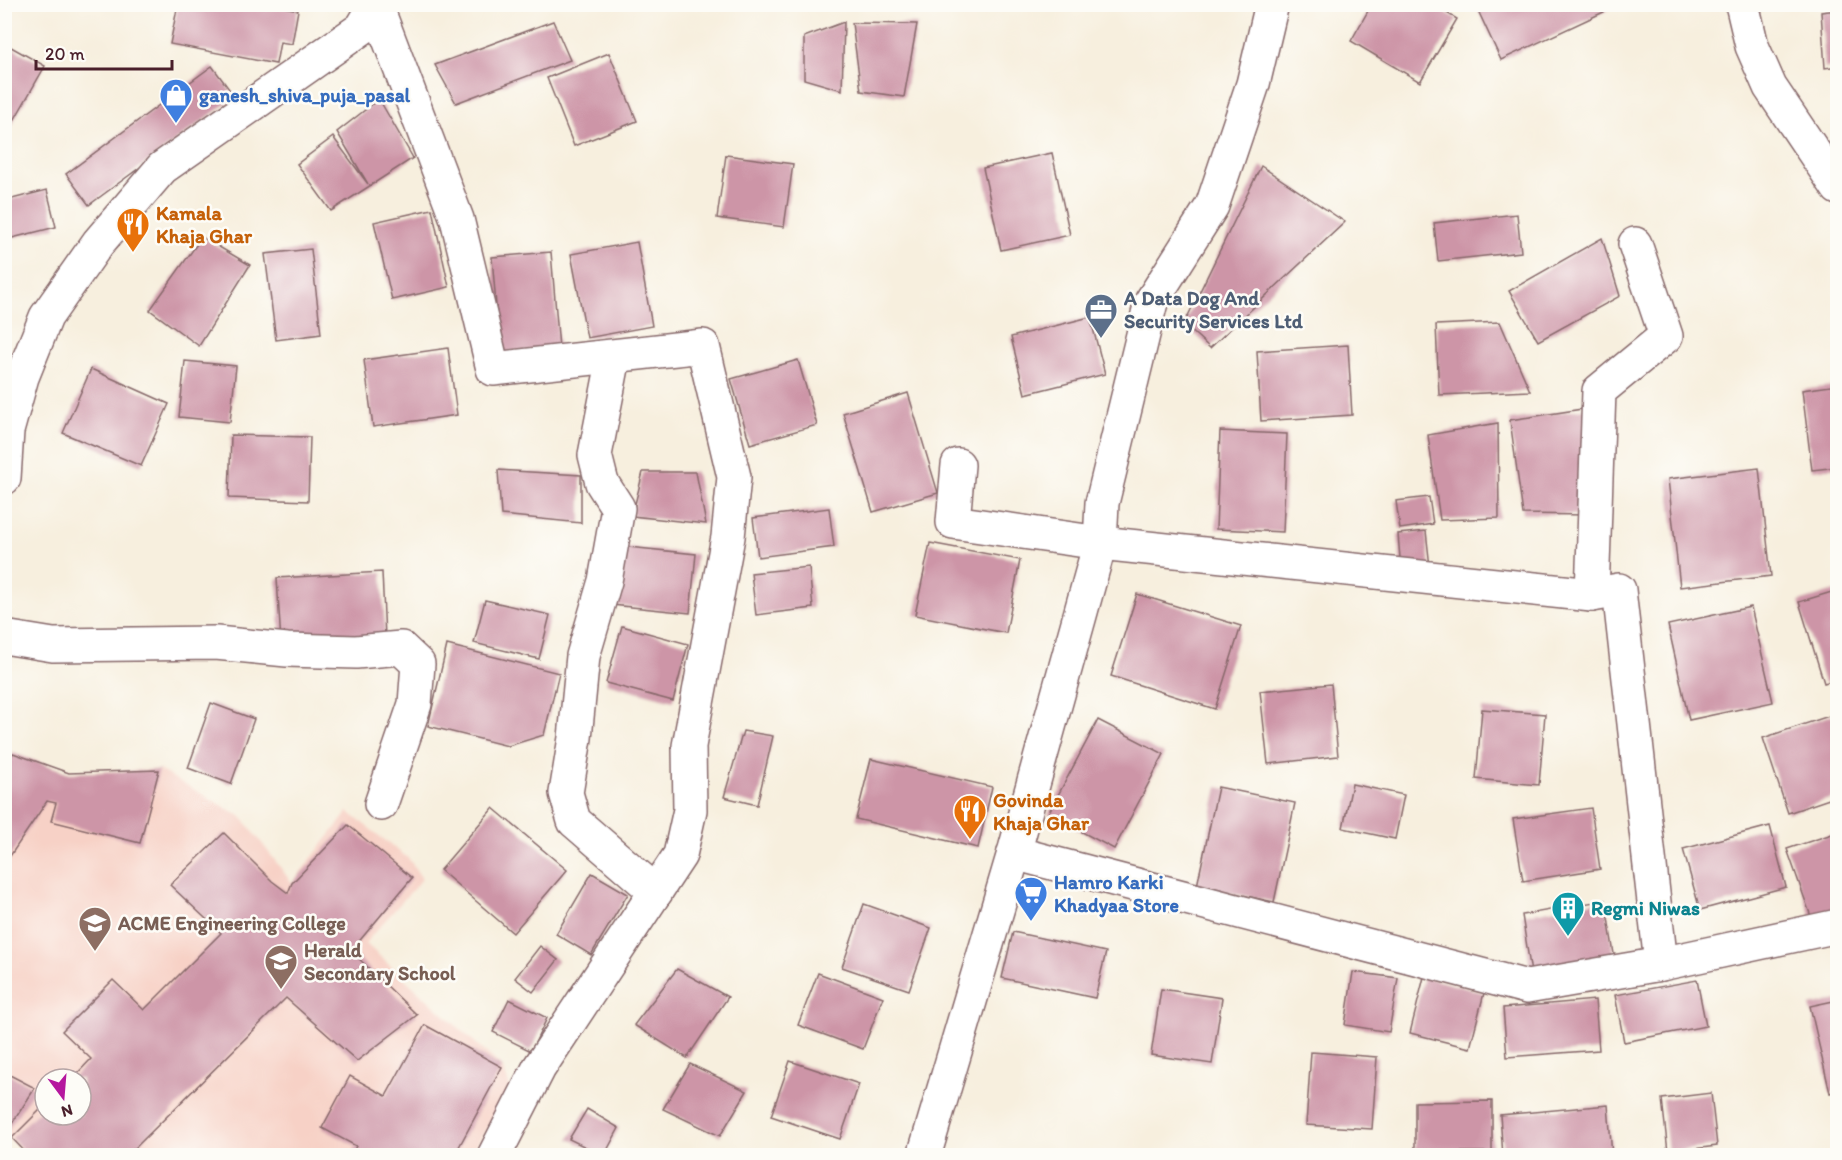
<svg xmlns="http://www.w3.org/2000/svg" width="1842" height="1160" font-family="Itim,sans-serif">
  <rect width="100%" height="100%" fill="#fdfcf7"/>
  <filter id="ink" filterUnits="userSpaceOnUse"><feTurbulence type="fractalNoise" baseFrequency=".0167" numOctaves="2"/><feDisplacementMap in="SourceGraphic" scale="12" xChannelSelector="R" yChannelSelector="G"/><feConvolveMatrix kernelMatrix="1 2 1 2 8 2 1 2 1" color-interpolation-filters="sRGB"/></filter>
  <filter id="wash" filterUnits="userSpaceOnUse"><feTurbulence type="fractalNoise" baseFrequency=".008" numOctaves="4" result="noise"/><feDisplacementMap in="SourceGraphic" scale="24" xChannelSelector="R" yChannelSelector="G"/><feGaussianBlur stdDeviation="1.35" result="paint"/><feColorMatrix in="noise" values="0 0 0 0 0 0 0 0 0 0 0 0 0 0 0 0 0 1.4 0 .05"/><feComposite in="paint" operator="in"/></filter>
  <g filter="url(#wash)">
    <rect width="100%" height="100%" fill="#f7efde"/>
    <path fill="#f7d1c6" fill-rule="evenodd" d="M 13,753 L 69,773 L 159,770 L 242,817 L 292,883 L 348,812 L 409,859 L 422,879 L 365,943 L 502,1067 L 511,1089 L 470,1155 L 26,1156 L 5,1134 L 4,766 ZM 45,1079 L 81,1079 L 81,1115 L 45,1115 Z"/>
    <g id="blocks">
      <g fill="#cd95a7">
        <polygon points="178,4 269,4 298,10 292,44 280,42 276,64 170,44"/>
        <polygon points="1372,4 1432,4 1457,19 1420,82 1351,41"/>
        <polygon points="1475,4 1608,4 1610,9 1501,60"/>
        <polygon points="1838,10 1838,66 1825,68 1821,12"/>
        <polygon points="553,21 570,60 456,103 435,65"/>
        <polygon points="844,22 842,90 804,79 804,37"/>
        <polygon points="852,23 917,24 904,97 861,91"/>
        <polygon points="4,43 45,66 4,138"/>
        <polygon points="609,53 637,121 574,146 547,78"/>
        <polygon points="212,66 235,97 89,205 66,174"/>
        <polygon points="379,99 413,158 331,211 297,164 333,137 368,184 337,132"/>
        <polygon points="1052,153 1070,235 1001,250 983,168"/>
        <polygon points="726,155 793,164 784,227 717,218"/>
        <polygon points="1261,166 1345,222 1210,348 1184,324"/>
        <polygon points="47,190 56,227 4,240 4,201"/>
        <polygon points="432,209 449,287 392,300 374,222"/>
        <polygon points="1517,214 1521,252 1438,261 1434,223"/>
        <polygon points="202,237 250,265 199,346 150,310"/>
        <polygon points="1602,238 1620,296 1538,341 1509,291"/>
        <polygon points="637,242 652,326 587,338 571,254"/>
        <polygon points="311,249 321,334 276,340 265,254"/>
        <polygon points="551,252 559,348 500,353 492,257"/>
        <polygon points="1090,317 1105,374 1025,394 1011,337"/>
        <polygon points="1500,322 1530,391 1439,395 1436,325"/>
        <polygon points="1348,345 1352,415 1261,421 1257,351"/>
        <polygon points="448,348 457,415 373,427 364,360"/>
        <polygon points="798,360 817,425 750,444 731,379"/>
        <polygon points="185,361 236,366 230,422 179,417"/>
        <polygon points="91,369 169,404 141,466 63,433"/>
        <polygon points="1838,385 1838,467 1812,470 1802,390"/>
        <polygon points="908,393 938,493 873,512 843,413"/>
        <polygon points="1589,408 1586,515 1523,514 1510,420"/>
        <polygon points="1498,423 1499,518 1440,520 1428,435"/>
        <polygon points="1220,431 1287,434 1283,532 1216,529"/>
        <polygon points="231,435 310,437 308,501 229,498"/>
        <polygon points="1759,468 1771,576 1680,587 1668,479"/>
        <polygon points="498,470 581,475 581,523 501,515"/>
        <polygon points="643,472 696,472 706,524 632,516"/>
        <polygon points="1429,497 1433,524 1400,529 1396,501"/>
        <polygon points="829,508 834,547 758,557 753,518"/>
        <polygon points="1426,531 1430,567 1401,570 1398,534"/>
        <polygon points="930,543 1020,560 1006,633 915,615"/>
        <polygon points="618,546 696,554 690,613 612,605"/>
        <polygon points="809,567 813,608 756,615 751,573"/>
        <polygon points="382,572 385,637 281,643 277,578"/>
        <polygon points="1838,590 1838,679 1824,683 1799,602"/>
        <polygon points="1137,594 1241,626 1215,709 1111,676"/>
        <polygon points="485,600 550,615 539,659 474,643"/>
        <polygon points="1751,607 1773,702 1689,720 1668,625"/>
        <polygon points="622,626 688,644 673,701 606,683"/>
        <polygon points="447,645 559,673 544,735 508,746 428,726"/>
        <polygon points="1331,684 1338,756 1268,764 1260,691"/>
        <polygon points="211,703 254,719 231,784 188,768"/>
        <polygon points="1482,709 1545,714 1539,785 1476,779"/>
        <polygon points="1838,713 1838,796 1788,813 1763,738"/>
        <polygon points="1098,720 1164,754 1114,849 1048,814"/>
        <polygon points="743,731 773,736 757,805 724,797"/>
        <polygon points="13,753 69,773 159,770 140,843 51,821 56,803 47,801 4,865 4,766"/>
        <polygon points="871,759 992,787 978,848 856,819"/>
        <polygon points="1352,784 1404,795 1395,839 1343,828"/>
        <polygon points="1218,787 1295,803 1274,902 1197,886"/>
        <polygon points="493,808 567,870 513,933 440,870"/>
        <polygon points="1591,808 1600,869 1523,881 1513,819"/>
        <polygon points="348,825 412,878 351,951 417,1015 357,1061 286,998 127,1156 29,1156 12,1138 45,1105 45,1115 81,1115 81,1079 72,1079 91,1059 62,1031 113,980 144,1010 221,933 170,885 224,833 272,881 288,893 292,883"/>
        <polygon points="1770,826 1786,887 1700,910 1683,849"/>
        <polygon points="1838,832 1838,917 1814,925 1787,849"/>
        <polygon points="592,873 628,894 591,955 556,934"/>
        <polygon points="1605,900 1615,960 1531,973 1522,915"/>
        <polygon points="864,904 931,928 909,990 842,967"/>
        <polygon points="1013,932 1106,952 1095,998 1002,978"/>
        <polygon points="540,946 558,960 533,992 515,978"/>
        <polygon points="677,969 728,997 687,1058 634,1025"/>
        <polygon points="1353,972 1398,978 1389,1032 1345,1025"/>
        <polygon points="818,973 883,997 863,1049 798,1025"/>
        <polygon points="1424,977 1484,993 1470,1048 1410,1033"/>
        <polygon points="1697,980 1706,1026 1624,1042 1615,995"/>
        <polygon points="1161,989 1222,998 1212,1064 1151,1055"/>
        <polygon points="509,999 547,1018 531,1051 493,1032"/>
        <polygon points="1595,1000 1599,1050 1507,1057 1503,1008"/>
        <polygon points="1838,1000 1838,1091 1830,1093 1810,1006"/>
        <polygon points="425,1025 502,1067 454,1156 351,1156 356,1146 322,1128 350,1076 386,1096"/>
        <polygon points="1311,1052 1377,1057 1372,1129 1306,1125"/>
        <polygon points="790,1061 859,1084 840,1139 771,1116"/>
        <polygon points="690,1064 747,1091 720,1136 663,1109"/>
        <polygon points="4,1072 35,1088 4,1136"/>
        <polygon points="1711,1093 1717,1146 1668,1152 1662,1099"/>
        <polygon points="1492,1101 1492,1152 1415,1152 1415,1102"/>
        <polygon points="1608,1105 1612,1156 1503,1156 1500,1115"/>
        <polygon points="587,1109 619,1128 604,1156 569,1139"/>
      </g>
    </g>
  </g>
  <g filter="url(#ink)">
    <use href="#blocks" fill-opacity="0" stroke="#87686a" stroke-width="1.5"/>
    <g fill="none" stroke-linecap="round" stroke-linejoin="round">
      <defs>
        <g id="minor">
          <polyline points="373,4 376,5 457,219 493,369 703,346 734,477 728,537 689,746 690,810 680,855 539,1068 494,1156"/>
          <polyline points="1742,4 1752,46 1770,87 1838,188"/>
          <polyline points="614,357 595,455 602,483 618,508 605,581 583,656 575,738 566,793 574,821 656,892"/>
          <polyline points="958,465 953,522 1100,543 1592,595 1619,590 1661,964"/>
          <polyline points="1592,595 1599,391 1666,336 1635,244"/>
          <polyline points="4,637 53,645 216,643 287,650 356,652 401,648 418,664 415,704 381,804"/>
          <polyline points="1014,853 1527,987 1661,964 1838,926"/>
        </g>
        <g id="tertiary">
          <polyline points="4,478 7,431 22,377 46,317 98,243 162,168 362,28 376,4"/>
          <polyline points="924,1156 1014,853 1100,543 1102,503 1151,302 1212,206 1253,84 1272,4"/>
        </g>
      </defs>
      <use href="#minor" stroke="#87686a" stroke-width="36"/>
      <use href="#tertiary" stroke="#87686a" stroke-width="36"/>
      <use href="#minor" stroke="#fff" stroke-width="33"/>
      <use href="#tertiary" stroke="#fff" stroke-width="33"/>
    </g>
  </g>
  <defs>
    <symbol id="shop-pin" viewBox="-11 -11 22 30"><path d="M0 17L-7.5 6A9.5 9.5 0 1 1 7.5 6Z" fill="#3f7fe0" stroke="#fdfcf7"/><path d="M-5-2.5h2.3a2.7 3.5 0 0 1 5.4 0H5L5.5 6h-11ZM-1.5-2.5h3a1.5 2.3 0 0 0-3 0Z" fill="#fff"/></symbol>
    <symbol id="restaurant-pin" viewBox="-11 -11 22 30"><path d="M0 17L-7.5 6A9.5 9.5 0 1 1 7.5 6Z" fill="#e8710a" stroke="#fdfcf7"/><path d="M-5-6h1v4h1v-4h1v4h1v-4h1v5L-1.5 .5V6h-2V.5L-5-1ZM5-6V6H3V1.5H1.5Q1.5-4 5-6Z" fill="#fff"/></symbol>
    <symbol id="office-pin" viewBox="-11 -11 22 30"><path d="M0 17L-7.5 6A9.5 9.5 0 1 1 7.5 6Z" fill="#5c6f8a" stroke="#fdfcf7"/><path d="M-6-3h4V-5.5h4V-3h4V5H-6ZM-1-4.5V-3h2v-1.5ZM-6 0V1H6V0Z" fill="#fff"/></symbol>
    <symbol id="supermarket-pin" viewBox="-11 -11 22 30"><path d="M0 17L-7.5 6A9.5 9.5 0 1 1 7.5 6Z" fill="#3f7fe0" stroke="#fdfcf7"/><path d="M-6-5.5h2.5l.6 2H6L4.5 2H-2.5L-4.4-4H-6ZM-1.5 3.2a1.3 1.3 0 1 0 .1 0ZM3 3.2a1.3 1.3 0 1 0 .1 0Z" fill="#fff"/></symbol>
    <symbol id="building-pin" viewBox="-11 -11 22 30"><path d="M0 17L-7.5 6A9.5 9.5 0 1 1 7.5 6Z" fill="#0f9aa8" stroke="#fdfcf7"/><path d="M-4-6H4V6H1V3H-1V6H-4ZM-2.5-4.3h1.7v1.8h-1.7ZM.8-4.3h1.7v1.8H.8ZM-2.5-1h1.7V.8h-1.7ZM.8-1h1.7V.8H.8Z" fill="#fff"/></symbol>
    <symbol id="university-pin" viewBox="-11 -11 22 30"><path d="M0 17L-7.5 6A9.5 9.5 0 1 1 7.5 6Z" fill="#8d6e63" stroke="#fdfcf7"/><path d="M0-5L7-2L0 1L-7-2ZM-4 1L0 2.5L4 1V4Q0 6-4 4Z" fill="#fff"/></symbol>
  </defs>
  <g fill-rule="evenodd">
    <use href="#shop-pin" x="157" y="76" width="38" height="52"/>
    <use href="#restaurant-pin" x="114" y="205" width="38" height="52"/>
    <use href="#office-pin" x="1082" y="291" width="38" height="52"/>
    <use href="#restaurant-pin" x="951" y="792" width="38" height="52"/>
    <use href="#supermarket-pin" x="1012" y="874" width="38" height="52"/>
    <use href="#building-pin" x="1549" y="889" width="38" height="52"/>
    <use href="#university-pin" x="76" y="904" width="38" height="52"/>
    <use href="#university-pin" x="262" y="942" width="38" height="52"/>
  </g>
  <g text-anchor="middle" stroke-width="5" stroke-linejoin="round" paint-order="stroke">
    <g font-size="20" font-weight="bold" fill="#366cbe" stroke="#fdfcf7" text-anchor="start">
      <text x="199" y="102">ganesh_shiva_puja_pasal</text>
      <text x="1054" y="889">Hamro Karki<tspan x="1054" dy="23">Khadyaa Store</tspan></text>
    </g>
    <g font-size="20" font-weight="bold" fill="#c56008" stroke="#fdfcf7" text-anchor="start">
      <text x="156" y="220">Kamala<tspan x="156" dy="23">Khaja Ghar</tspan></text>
      <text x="993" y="807">Govinda<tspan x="993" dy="23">Khaja Ghar</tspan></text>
    </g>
    <g font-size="20" font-weight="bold" fill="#4e5e75" stroke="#fdfcf7" text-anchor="start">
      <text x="1124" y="305">A Data Dog And<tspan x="1124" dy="23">Security Services Ltd</tspan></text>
    </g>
    <g font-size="20" font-weight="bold" fill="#0d838f" stroke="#fdfcf7" text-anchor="start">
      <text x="1591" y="915">Regmi Niwas</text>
    </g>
    <g font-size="20" font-weight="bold" fill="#785e54" stroke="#fdfcf7" text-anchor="start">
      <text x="118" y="930">ACME Engineering College</text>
      <text x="304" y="957">Herald<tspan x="304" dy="23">Secondary School</tspan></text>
    </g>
  </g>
  <rect width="1842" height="1160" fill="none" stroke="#fdfcf7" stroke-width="24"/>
  <g transform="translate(63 1097) rotate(164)"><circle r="28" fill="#fdfcf7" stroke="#b5a4a5" stroke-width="1.5"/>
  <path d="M0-4.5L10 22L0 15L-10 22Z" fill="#b5179e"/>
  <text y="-9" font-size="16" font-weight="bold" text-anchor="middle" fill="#4a1f2b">N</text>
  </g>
  <path d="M36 60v9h136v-9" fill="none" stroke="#4a1f2b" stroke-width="3"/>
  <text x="45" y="60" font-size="18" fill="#4a1f2b" stroke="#fdfcf7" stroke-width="4.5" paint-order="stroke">20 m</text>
</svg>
